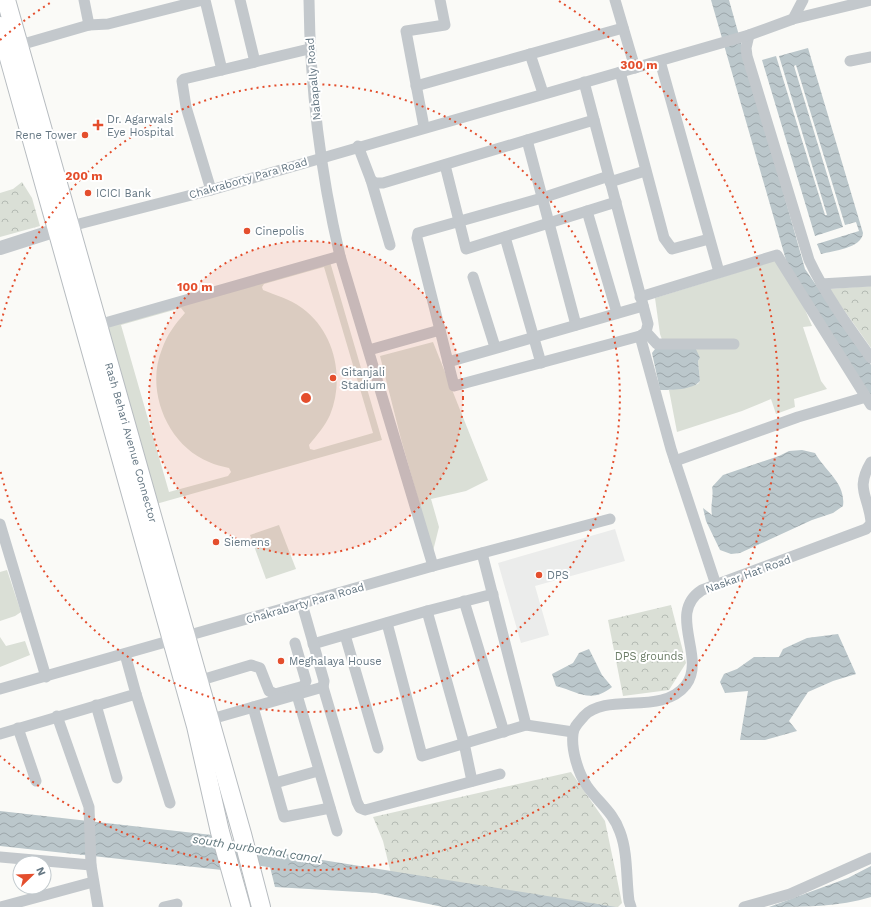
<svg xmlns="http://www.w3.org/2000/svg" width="871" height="907" font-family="'Work Sans',sans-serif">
  <defs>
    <pattern id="park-crowns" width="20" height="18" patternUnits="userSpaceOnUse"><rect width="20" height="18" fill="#dadfd6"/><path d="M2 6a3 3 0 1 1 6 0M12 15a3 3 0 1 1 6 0" fill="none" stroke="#b4bab3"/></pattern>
    <pattern id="water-waves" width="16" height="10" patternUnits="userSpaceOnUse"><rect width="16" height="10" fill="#bbc7cb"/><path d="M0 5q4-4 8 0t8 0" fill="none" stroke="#9ca6aa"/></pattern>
  </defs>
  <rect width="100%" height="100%" fill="#fafaf7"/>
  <polygon fill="#ebeceb" points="615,529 625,561 535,586 549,635 521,643 498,563"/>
  <g fill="url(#park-crowns)">
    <polygon points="22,182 32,198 40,226 0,237 0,193 13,189"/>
    <polygon points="871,286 871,348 829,289"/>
    <polygon points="671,605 686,663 669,690 623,696 608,620"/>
    <polygon points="571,772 605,821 622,903 618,907 509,907 394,886 383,841 373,817"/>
  </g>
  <g fill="#dadfd6" fill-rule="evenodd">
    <path d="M 328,255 L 382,440 L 156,504 L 103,320 ZM 324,267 L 373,433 L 314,450 L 310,449 L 309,445 C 317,435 325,426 330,415 C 345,378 335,332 302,308 C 288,298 277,296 263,290 L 262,287 L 264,284 ZM 181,308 L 185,313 C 175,324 167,335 162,349 C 145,390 167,445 209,462 C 215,465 222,466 229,468 L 231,472 L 228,476 L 169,492 L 121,325 Z"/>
    <polygon points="783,258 812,326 803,327 821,381 827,389 794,399 795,407 776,414 771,399 742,411 677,432 669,390 698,384 700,381 698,361 700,358 665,348 660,334 655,298"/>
    <polygon points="433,342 488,480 466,491 431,499 439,527 433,551 401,439 380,356"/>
    <polygon points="279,525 296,569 266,579 250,535"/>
    <polygon points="7,570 21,612 15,616 0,621 0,572"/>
    <polygon points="0,637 6,646 25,641 30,655 0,667"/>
  </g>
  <g fill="url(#water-waves)">
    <polygon points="711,0 729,0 805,269 871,365 871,396 788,267"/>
    <path d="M 808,48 L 863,233 C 862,248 833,251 821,254 L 817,244 L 859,231 L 856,222 L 845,225 L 796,65 L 794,66 L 843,227 L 815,236 L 762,60 L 776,56 L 825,215 L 827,215 L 779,56 Z"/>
    <path d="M 675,347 L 695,347 L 700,358 L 698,361 L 700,381 C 693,390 671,390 660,390 L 652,353 L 655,349 Z"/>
    <path d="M 802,450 L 815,453 C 825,471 846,483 843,506 L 833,513 L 812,520 L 740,553 L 731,554 L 720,550 L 706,521 L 703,508 L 712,515 C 710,505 714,497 712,487 L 723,475 L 779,456 L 789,451 Z"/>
    <polygon points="838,634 856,674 833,681 808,692 789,721 797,731 765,740 740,740 748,691 725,693 720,682 724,674 737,669 754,657 779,657 783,649 807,638"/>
    <path d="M 589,649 L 602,675 L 612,687 C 591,704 579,692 556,686 L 552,674 L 573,663 L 579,653 Z"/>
    <polygon points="0,811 212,835 222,870 0,846"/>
    <polygon points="266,851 616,907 443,907 376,893 275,887"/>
    <path d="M 871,866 L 871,897 C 840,907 802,907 769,907 L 848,878 Z"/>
  </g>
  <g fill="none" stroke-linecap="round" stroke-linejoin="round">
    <polyline stroke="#bbc7cb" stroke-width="11" points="222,854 283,864"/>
    <defs>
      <g id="primary">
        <path id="s1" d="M 6,0 L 242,834 L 261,907"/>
        <polyline points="0,26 196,726 220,832 241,907"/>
      </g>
    </defs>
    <use href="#primary" stroke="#b7bcc0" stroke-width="20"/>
    <g stroke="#c3c8cc" stroke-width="11">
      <polyline points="84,0 89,25"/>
      <polyline points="205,0 222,70"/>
      <polyline points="240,0 255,62"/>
      <path d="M 309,0 C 310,87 320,171 340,256 L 433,566"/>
      <polyline points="615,0 635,68"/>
      <polyline points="793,19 871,0"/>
      <path d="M 749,35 L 746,48 L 747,56 L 809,260 C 826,296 848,326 871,358"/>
      <polyline points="20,45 89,25 108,24 203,0"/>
      <polyline points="530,54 543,93"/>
      <polyline points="660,61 719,272"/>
      <polyline points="850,61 871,57"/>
      <polyline points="620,72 664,238 672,249 709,239"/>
      <polyline points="584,82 648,324 646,332 640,336 454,386 417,238 418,233 542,198 609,176"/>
      <polyline points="416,86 623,28"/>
      <polyline points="424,127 406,31 445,25 440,0"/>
      <polyline points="527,140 576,325"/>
      <polyline points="358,146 371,180 375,183 383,183 594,120"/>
      <polyline points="445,165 466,249 616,202"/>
      <polyline points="371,180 390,245"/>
      <polyline points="610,182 645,171"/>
      <polyline points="211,190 186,107 182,81 184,79 309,49"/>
      <polyline points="587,211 617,313"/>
      <polyline points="71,226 211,190 749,35 793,19 803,0"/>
      <polyline points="505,237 541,363"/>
      <polyline points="473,277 495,347"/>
      <polyline points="821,284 871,281"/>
      <polyline points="640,297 777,255 871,405"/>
      <polyline points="98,325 340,256"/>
      <polyline points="646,332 657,344 734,344"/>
      <polyline points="640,336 671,449 716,585"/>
      <polyline points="369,350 440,330"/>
      <polyline points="448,362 643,306"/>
      <polyline points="675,461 798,417 866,397"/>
      <path d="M 871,462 C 855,489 868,495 871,521"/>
      <polyline points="0,524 46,677"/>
      <polyline points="482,553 526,725"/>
      <polyline points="464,601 504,732"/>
      <polyline points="427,611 464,743 472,781"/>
      <polyline points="387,623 422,756 526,725 573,732"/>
      <polyline points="345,635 378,748"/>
      <polyline points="313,644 427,611 493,594"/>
      <polyline points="198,681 251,665 260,668 269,691 275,694 304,686 306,681 295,643"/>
      <polyline points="323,687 357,802 360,808 365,810 500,774"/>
      <polyline points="0,689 433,566 610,519"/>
      <polyline points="136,694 170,803"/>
      <polyline points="297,695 337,831"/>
      <polyline points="96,705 117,778"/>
      <polyline points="253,707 284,817 330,808"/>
      <polyline points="57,716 89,807 91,865 98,907"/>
      <polyline points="208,720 323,687 324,681 302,604"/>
      <polyline points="18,728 36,781"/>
      <polyline points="0,734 136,694 125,654"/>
      <polyline points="275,783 318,771"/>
      <polyline points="0,857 91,865"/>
      <polyline points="1,907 93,882"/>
      <polyline points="164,907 177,904"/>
      <path d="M 631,907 L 629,901 C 626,879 628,853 620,832 C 614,813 598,802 587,786 C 578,773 571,749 573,734 C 573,727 580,721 584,716 C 607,692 662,716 686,685 C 707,657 666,613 702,590 L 866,529 L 871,524"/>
      <polyline points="744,907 790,894 871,858"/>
    </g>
    <polyline stroke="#c3c8cc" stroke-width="14" points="0,248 66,227"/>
    <use href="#primary" stroke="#fff" stroke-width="18"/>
  </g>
  <circle cx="306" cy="398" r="157" fill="#e44e2d" fill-opacity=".12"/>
  <g fill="none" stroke="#e44e2d" stroke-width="2" stroke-dasharray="2 4">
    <circle cx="306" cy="398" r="157"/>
    <path d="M0 327A314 314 0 1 1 0 469"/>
    <path d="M0 40A471 471 0 0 1 53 1M559 1A471 471 0 1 1 0 756"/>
  </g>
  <g fill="#e44e2d" stroke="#fff" stroke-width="1.5">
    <path d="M96 119h4v4h4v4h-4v4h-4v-4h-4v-4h4z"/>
    <circle cx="85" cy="135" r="4"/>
    <circle cx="88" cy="193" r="4"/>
    <circle cx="247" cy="231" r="4"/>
    <circle cx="333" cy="378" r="4"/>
    <circle cx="216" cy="542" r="4"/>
    <circle cx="539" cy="575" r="4"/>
    <circle cx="281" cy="661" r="4"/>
  </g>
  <g text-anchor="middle" stroke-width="4" stroke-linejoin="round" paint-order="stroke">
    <g font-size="11" fill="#657783" stroke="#fff">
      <text transform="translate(313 79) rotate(-95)" y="4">Nabapally Road</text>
      <text transform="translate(248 178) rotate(-16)" y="4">Chakraborty Para Road</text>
      <text dy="4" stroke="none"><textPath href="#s1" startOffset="460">Rash Behari Avenue Connector</textPath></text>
      <text transform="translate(748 574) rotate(-20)" y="4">Naskar Hat Road</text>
      <text transform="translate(305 603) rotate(-16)" y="4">Chakrabarty Para Road</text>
    </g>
    <g font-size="11" fill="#657783" stroke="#fff" text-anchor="start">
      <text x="107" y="123">Dr. Agarwals<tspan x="107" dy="13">Eye Hospital</tspan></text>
      <text x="77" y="139" text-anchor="end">Rene Tower</text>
      <text x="96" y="197">ICICI Bank</text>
      <text x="255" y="235">Cinepolis</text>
      <text x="341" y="376">Gitanjali<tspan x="341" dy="13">Stadium</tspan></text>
      <text x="224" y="546">Siemens</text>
      <text x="547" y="579">DPS</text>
      <text x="289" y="665">Meghalaya House</text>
    </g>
    <g font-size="11" fill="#697a64" stroke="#fff">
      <text x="649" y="660">DPS grounds</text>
    </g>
    <g font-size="12" font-style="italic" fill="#5f767c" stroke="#fff">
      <text transform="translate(257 849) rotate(9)" y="4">south purbachal canal</text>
    </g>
  </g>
  <circle cx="306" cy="398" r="6" fill="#e44e2d" stroke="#fff" stroke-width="2"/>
  <g font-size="12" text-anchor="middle" font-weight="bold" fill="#e44e2d" stroke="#fff" stroke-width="4" stroke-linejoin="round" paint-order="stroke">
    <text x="639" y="69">300 m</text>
    <text x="84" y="180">200 m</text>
    <text x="195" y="291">100 m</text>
  </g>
  <g transform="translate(32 875) rotate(67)"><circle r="19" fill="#ffffff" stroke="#c1c9cd"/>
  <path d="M0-3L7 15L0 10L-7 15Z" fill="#e44e2d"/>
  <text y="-6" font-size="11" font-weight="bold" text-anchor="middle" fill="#657783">N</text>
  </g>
</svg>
